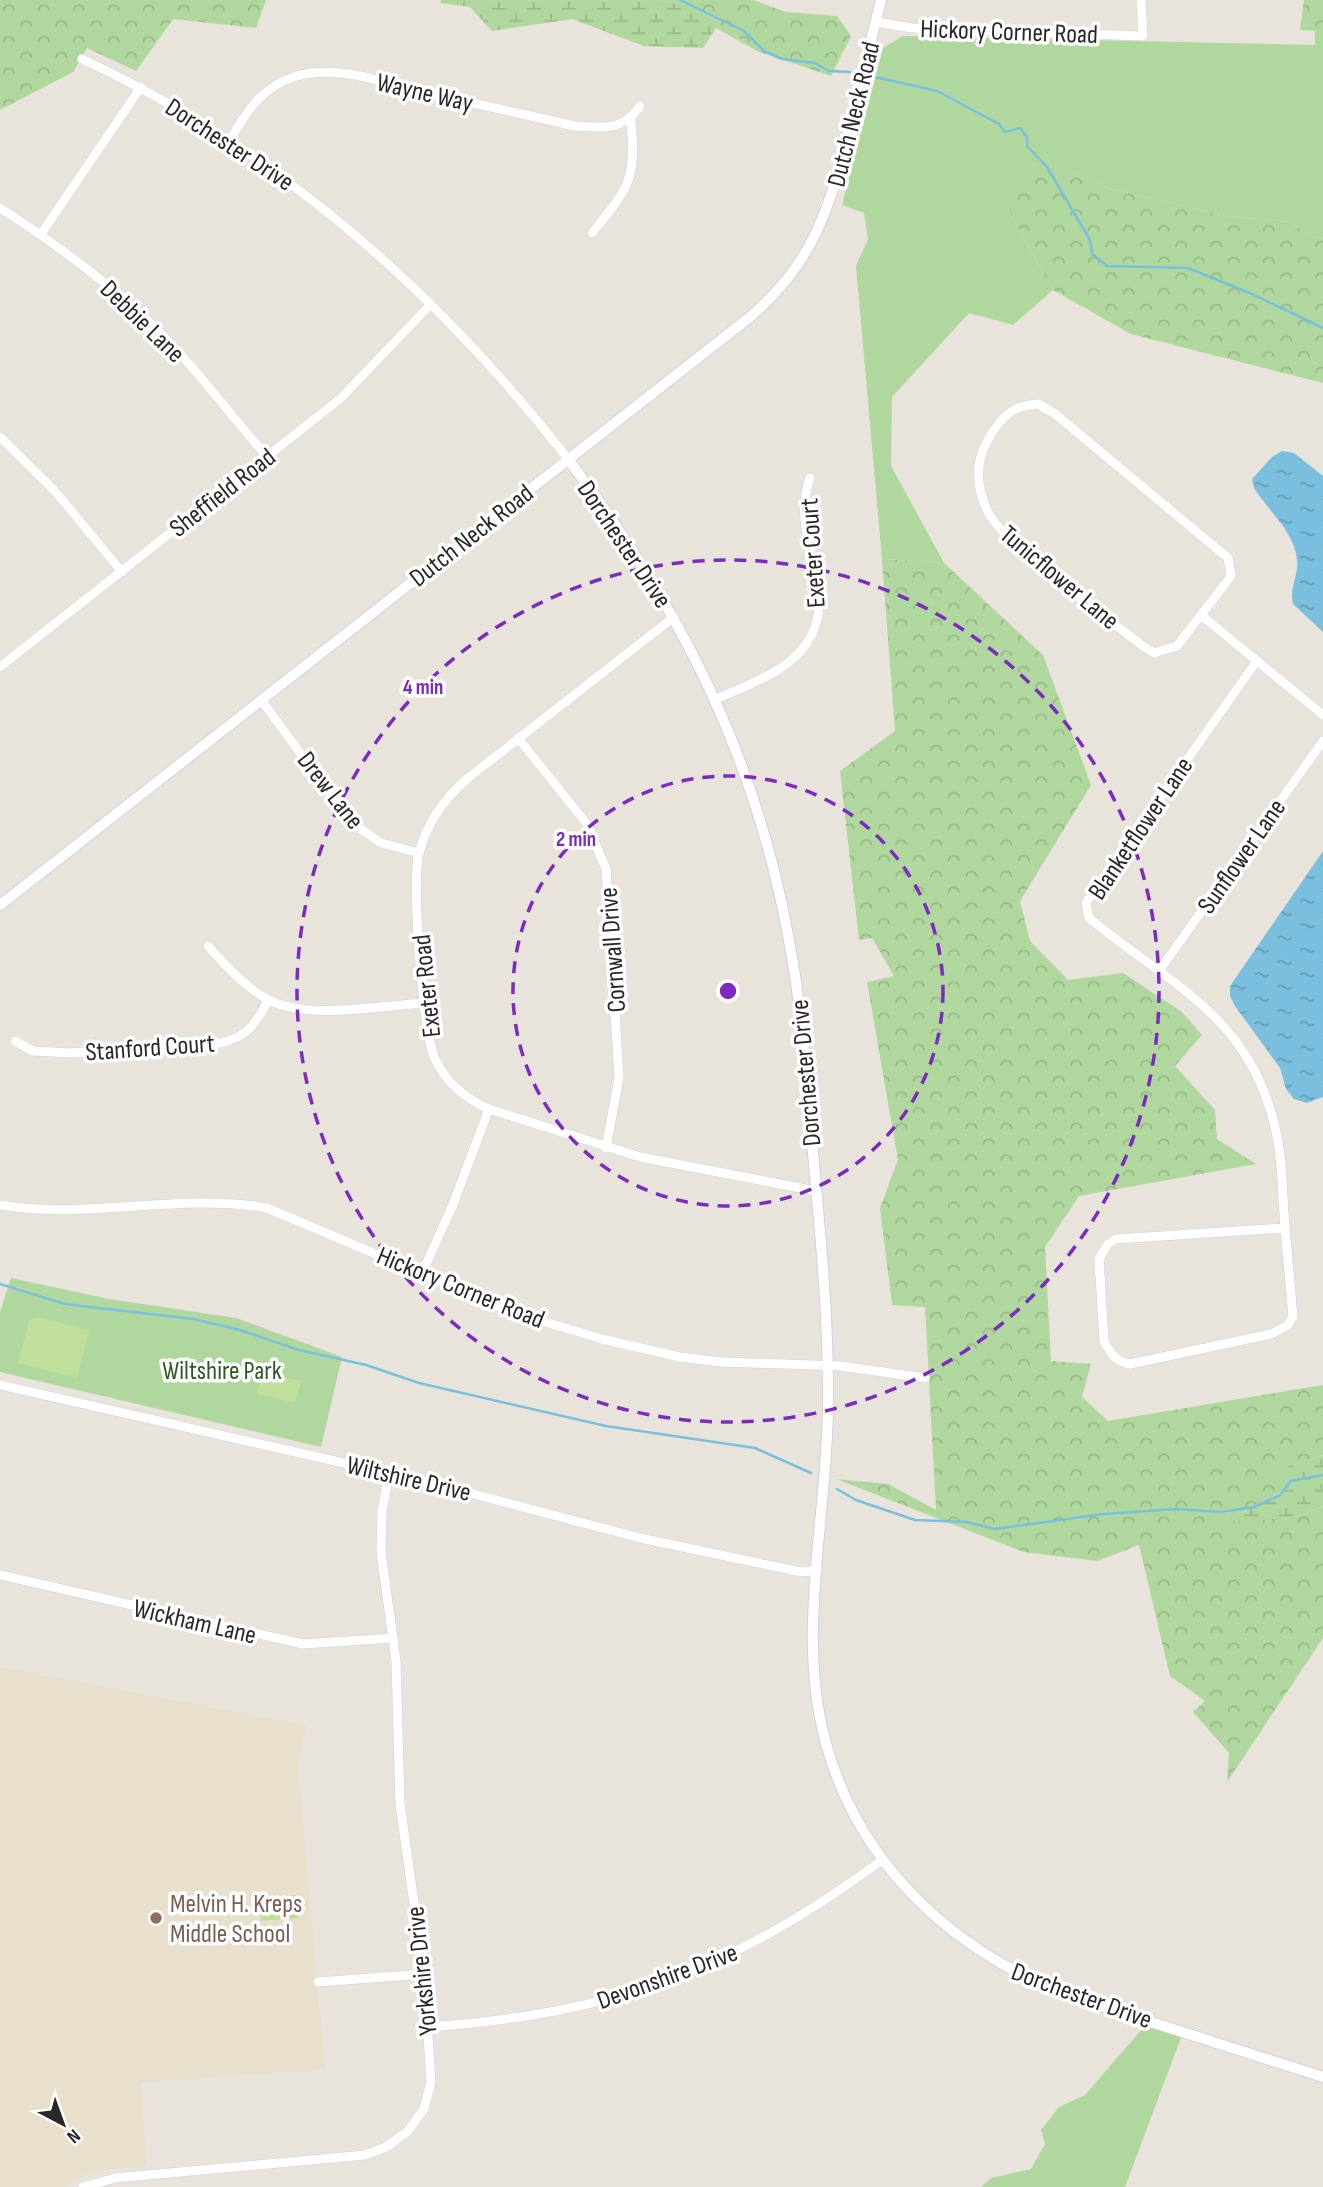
<svg xmlns="http://www.w3.org/2000/svg" width="1323" height="2187" font-family="'Sofia Sans Condensed',sans-serif">
  <defs>
    <pattern id="forest-crowns" width="20" height="18" patternUnits="userSpaceOnUse" patternTransform="scale(1.75)"><rect width="20" height="18" fill="#b0d89e"/><path d="M2 6a3 3 0 1 1 6 0M12 15a3 3 0 1 1 6 0" fill="none" stroke="#97b988"/></pattern>
    <pattern id="wetland-marsh" width="20" height="14" patternUnits="userSpaceOnUse" patternTransform="scale(1.75)"><rect width="20" height="14" fill="#b0d89e"/><path d="M1 5h8M5 5V1M11 12h8M15 12V8" fill="none" stroke="#97b988"/></pattern>
    <pattern id="water-ripples" width="26" height="14" patternUnits="userSpaceOnUse" patternTransform="scale(1.75)"><rect width="26" height="14" fill="#7ac0de"/><path d="M2 4q2-2 4 0t4 0M15 11q2-2 4 0t4 0" fill="none" stroke="#649cb4"/></pattern>
  </defs>
  <rect width="100%" height="100%" fill="#e8e3db"/>
  <polygon fill="#e8e0cc" points="0,1667 306,1726 298,1767 325,2069 141,2082 146,2165 91,2172 63,2187 0,2187"/>
  <g fill="#b0d89e">
    <polygon points="1315,31 1323,31 1323,238 1309,235 1291,222 1225,216 1108,188 1065,168 1011,215 1053,290 1013,325 969,313 892,397 891,466 944,563 882,559 856,266 868,239 864,213 842,205 883,48 903,36 1315,45"/>
    <polygon points="11,1278 109,1299 236,1318 342,1357 321,1447 0,1372 0,1312"/>
    <polygon points="1149,2021 1183,2032 1125,2187 981,2187 991,2178 1031,2169 1045,2144 1041,2130 1059,2107 1085,2095"/>
  </g>
  <g fill="url(#forest-crowns)">
    <polygon points="0,0 266,0 256,28 173,19 136,71 87,48 73,72 0,110"/>
    <polygon points="654,0 753,0 786,12 837,16 851,36 831,76 757,51 694,6"/>
    <polygon points="1304,0 1323,0 1323,31 1300,30"/>
    <polygon points="1037,167 1065,168 1108,188 1225,216 1291,222 1309,235 1323,238 1323,383 1131,334 1053,290 1011,215 1014,187"/>
    <polygon points="882,559 944,563 1043,655 1091,785 1020,901 1030,941 1068,980 1123,973 1182,1012 1202,1035 1175,1066 1215,1110 1217,1139 1256,1164 1079,1196 1045,1247 1051,1361 1091,1364 1082,1397 1108,1421 1323,1385 1323,1455 1274,1471 1289,1488 1221,1523 1301,1516 1323,1506 1323,1638 1227,1782 1229,1753 1193,1712 1205,1701 1170,1676 1139,1545 1097,1561 1024,1552 836,1479 888,1484 936,1510 925,1307 892,1305 880,1208 898,1160 867,982 894,976 872,938 859,940 840,771 895,731"/>
  </g>
  <g fill="url(#wetland-marsh)">
    <polygon points="441,0 654,0 694,6 757,51 716,28 703,48 644,46 572,19 492,31 470,7 440,3"/>
    <polygon points="1323,1455 1323,1506 1301,1516 1219,1524 1288,1489 1274,1471"/>
  </g>
  <g fill="#bfdf9a">
    <polygon points="39,1317 89,1330 77,1378 18,1363 29,1321"/>
    <polygon points="262,1372 301,1381 295,1403 257,1394"/>
    <polygon points="296,1895 298,1918 261,1921 259,1898"/>
  </g>
  <g fill="url(#water-ripples)">
    <path d="M 1282,451 L 1294,453 L 1323,476 L 1323,632 L 1293,604 C 1289,588 1299,575 1297,560 C 1295,533 1268,510 1254,488 L 1252,479 L 1272,457 Z"/>
    <polygon points="1323,851 1323,1097 1307,1103 1294,1099 1286,1089 1280,1068 1235,1006 1230,996 1230,986"/>
  </g>
  <g fill="none" stroke-linecap="round" stroke-linejoin="round">
    <g stroke="#7ac0de" stroke-width="2.5">
      <polyline points="680,0 744,31 764,51 782,59 815,63 829,71 850,72"/>
      <polyline points="875,77 937,91 999,124 1005,132 1020,128 1027,137 1027,146 1047,167 1090,240 1092,254 1107,266 1188,268 1252,294 1323,328"/>
      <polyline points="0,1284 65,1304 193,1319 240,1330 299,1350 366,1365 419,1383 606,1426 755,1448 811,1473"/>
      <polyline points="837,1489 856,1500 915,1520 967,1522 995,1529 1103,1514 1177,1509 1220,1512 1254,1507 1280,1495 1291,1481 1323,1475"/>
    </g>
    <defs>
      <g id="minor">
        <polyline points="876,22 912,28 1143,36 1141,0"/>
        <path d="M 82,59 C 277,150 437,291 568,459"/>
        <path d="M 230,141 C 245,112 264,85 297,76 C 337,64 385,83 424,92 C 474,103 524,115 575,126 C 602,128 624,131 640,106"/>
        <path d="M 0,208 C 50,240 98,275 142,315 C 188,358 226,409 267,457"/>
        <path d="M 592,233 C 630,186 636,181 631,120"/>
        <polyline points="41,234 141,87"/>
        <path d="M 1038,404 L 1054,413 L 1228,558 L 1231,575 L 1228,580 L 1177,646 L 1154,653 L 1144,647 C 1109,619 1002,544 987,510 C 976,486 975,461 989,438 C 1001,417 1013,405 1038,404 Z"/>
        <polyline points="0,437 54,490 122,572"/>
        <polyline points="1201,615 1323,715"/>
        <path d="M 674,617 L 468,778 C 445,798 427,822 419,853 C 411,880 423,1034 435,1059 C 446,1082 466,1099 489,1109 L 640,1157 L 816,1191"/>
        <path d="M 1256,662 L 1086,903 L 1089,918 C 1170,985 1249,1015 1275,1127 C 1283,1159 1282,1195 1285,1228"/>
        <polyline points="0,667 340,399 431,304"/>
        <path d="M 716,699 C 759,680 818,662 819,604 C 819,587 813,569 810,551 C 805,526 801,503 810,478"/>
        <polyline points="262,701 351,822 381,843 419,853"/>
        <polyline points="518,738 587,824 606,869 619,1077 606,1148"/>
        <path d="M 208,946 C 225,965 246,988 269,1000 C 308,1020 381,1006 424,1003"/>
        <polyline points="1159,971 1323,741"/>
        <path d="M 15,1041 L 33,1051 L 70,1053 L 221,1043 C 247,1037 257,1023 268,1000"/>
        <path d="M 0,1205 C 89,1220 178,1192 267,1208 L 515,1313 L 602,1339 L 680,1357 L 721,1362 L 841,1366 L 925,1378"/>
        <path d="M 1285,1228 L 1293,1316 L 1288,1325 L 1271,1334 L 1130,1364 C 1116,1362 1110,1353 1104,1341 L 1099,1259 L 1108,1244 L 1116,1239 Z"/>
        <polyline points="422,1273 452,1207 489,1109"/>
        <polyline points="0,1385 432,1483 640,1538 801,1572 817,1570"/>
        <polyline points="0,1575 303,1644 393,1638"/>
        <polyline points="318,1982 424,1974"/>
        <path d="M 428,2027 C 613,2014 733,1970 882,1860"/>
        <polyline points="83,2187 115,2178 365,2155 386,2147 408,2131 424,2109 431,2082 424,1974 400,1804 396,1661 381,1552 382,1511 389,1474"/>
      </g>
      <g id="tertiary">
        <path d="M 568,459 C 682,610 757,758 790,946 C 802,1010 806,1077 812,1142 C 820,1230 829,1319 828,1407 C 827,1524 793,1643 830,1757 C 867,1873 958,1953 1070,1996 L 1323,2077"/>
        <path d="M 0,905 L 750,317 C 815,262 830,206 850,126 C 860,84 871,42 881,0"/>
      </g>
    </defs>
    <use href="#minor" stroke="#d0d3df" stroke-width="10"/>
    <use href="#tertiary" stroke="#d0d3df" stroke-width="12"/>
    <use href="#minor" stroke="#fff" stroke-width="9"/>
    <use href="#tertiary" stroke="#fff" stroke-width="10"/>
  </g>
  <g fill="none" stroke="#7b2cbf" stroke-width="3.5" stroke-dasharray="12 9">
    <circle cx="728" cy="991" r="215"/>
    <circle cx="728" cy="991" r="431"/>
  </g>
  <circle fill="#8d6e63" stroke="#fff" stroke-width="2.5" cx="156" cy="1918" r="7"/>
  <g text-anchor="middle" stroke-width="7" stroke-linejoin="round" paint-order="stroke">
    <g font-size="26" fill="#282828" stroke="#fff">
      <text transform="translate(1009 31) rotate(2)" y="9">Hickory Corner Road</text>
      <text transform="translate(425 92) rotate(13)" y="9">Wayne Way</text>
      <text transform="translate(853 114) rotate(-76)" y="9">Dutch Neck Road</text>
      <text transform="translate(230 144) rotate(33)" y="9">Dorchester Drive</text>
      <text transform="translate(143 321) rotate(44)" y="9">Debbie Lane</text>
      <text transform="translate(222 492) rotate(-38)" y="9">Sheffield Road</text>
      <text transform="translate(471 535) rotate(-38)" y="9">Dutch Neck Road</text>
      <text transform="translate(625 544) rotate(56)" y="9">Dorchester Drive</text>
      <text transform="translate(812 553) rotate(-94)" y="9">Exeter Court</text>
      <text transform="translate(1060 577) rotate(40)" y="9">Tunicflower Lane</text>
      <text transform="translate(331 790) rotate(52)" y="9">Drew Lane</text>
      <text transform="translate(1140 828) rotate(-56)" y="9">Blanketflower Lane</text>
      <text transform="translate(1241 856) rotate(-55)" y="9">Sunflower Lane</text>
      <text transform="translate(612 950) rotate(-94)" y="9">Cornwall Drive</text>
      <text transform="translate(426 986) rotate(-96)" y="9">Exeter Road</text>
      <text transform="translate(150 1047) rotate(-4)" y="9">Stanford Court</text>
      <text transform="translate(805 1073) rotate(-95)" y="9">Dorchester Drive</text>
      <text transform="translate(461 1287) rotate(22)" y="9">Hickory Corner Road</text>
      <text transform="translate(409 1478) rotate(13)" y="9">Wiltshire Drive</text>
      <text transform="translate(195 1621) rotate(13)" y="9">Wickham Lane</text>
      <text transform="translate(421 1971) rotate(-96)" y="9">Yorkshire Drive</text>
      <text transform="translate(667 1976) rotate(-20)" y="9">Devonshire Drive</text>
      <text transform="translate(1082 1995) rotate(20)" y="9">Dorchester Drive</text>
    </g>
    <g font-size="26" fill="#2c5a22" stroke="#fff">
      <text x="222" y="1379">Wiltshire Park</text>
    </g>
    <g font-size="26" fill="#785e54" stroke="#fff" text-anchor="start">
      <text x="170" y="1912">Melvin H. Kreps<tspan x="170" dy="30">Middle School</tspan></text>
    </g>
  </g>
  <circle cx="728" cy="991" r="10" fill="#7b2cbf" stroke="#fff" stroke-width="3.5"/>
  <g font-size="21" text-anchor="middle" font-weight="bold" fill="#7b2cbf" stroke="#fff" stroke-width="7" stroke-linejoin="round" paint-order="stroke">
    <text x="423" y="694">4 min</text>
    <text x="576" y="846">2 min</text>
  </g>
  <g transform="translate(63 2124) rotate(139)" stroke="#ffffff" stroke-width="5" paint-order="stroke">
  <path d="M0-5L12 26L0 18L-12 26Z" fill="#282828"/>
  <text y="-10" font-size="19" font-weight="bold" text-anchor="middle" fill="#282828">N</text>
  </g>
</svg>
